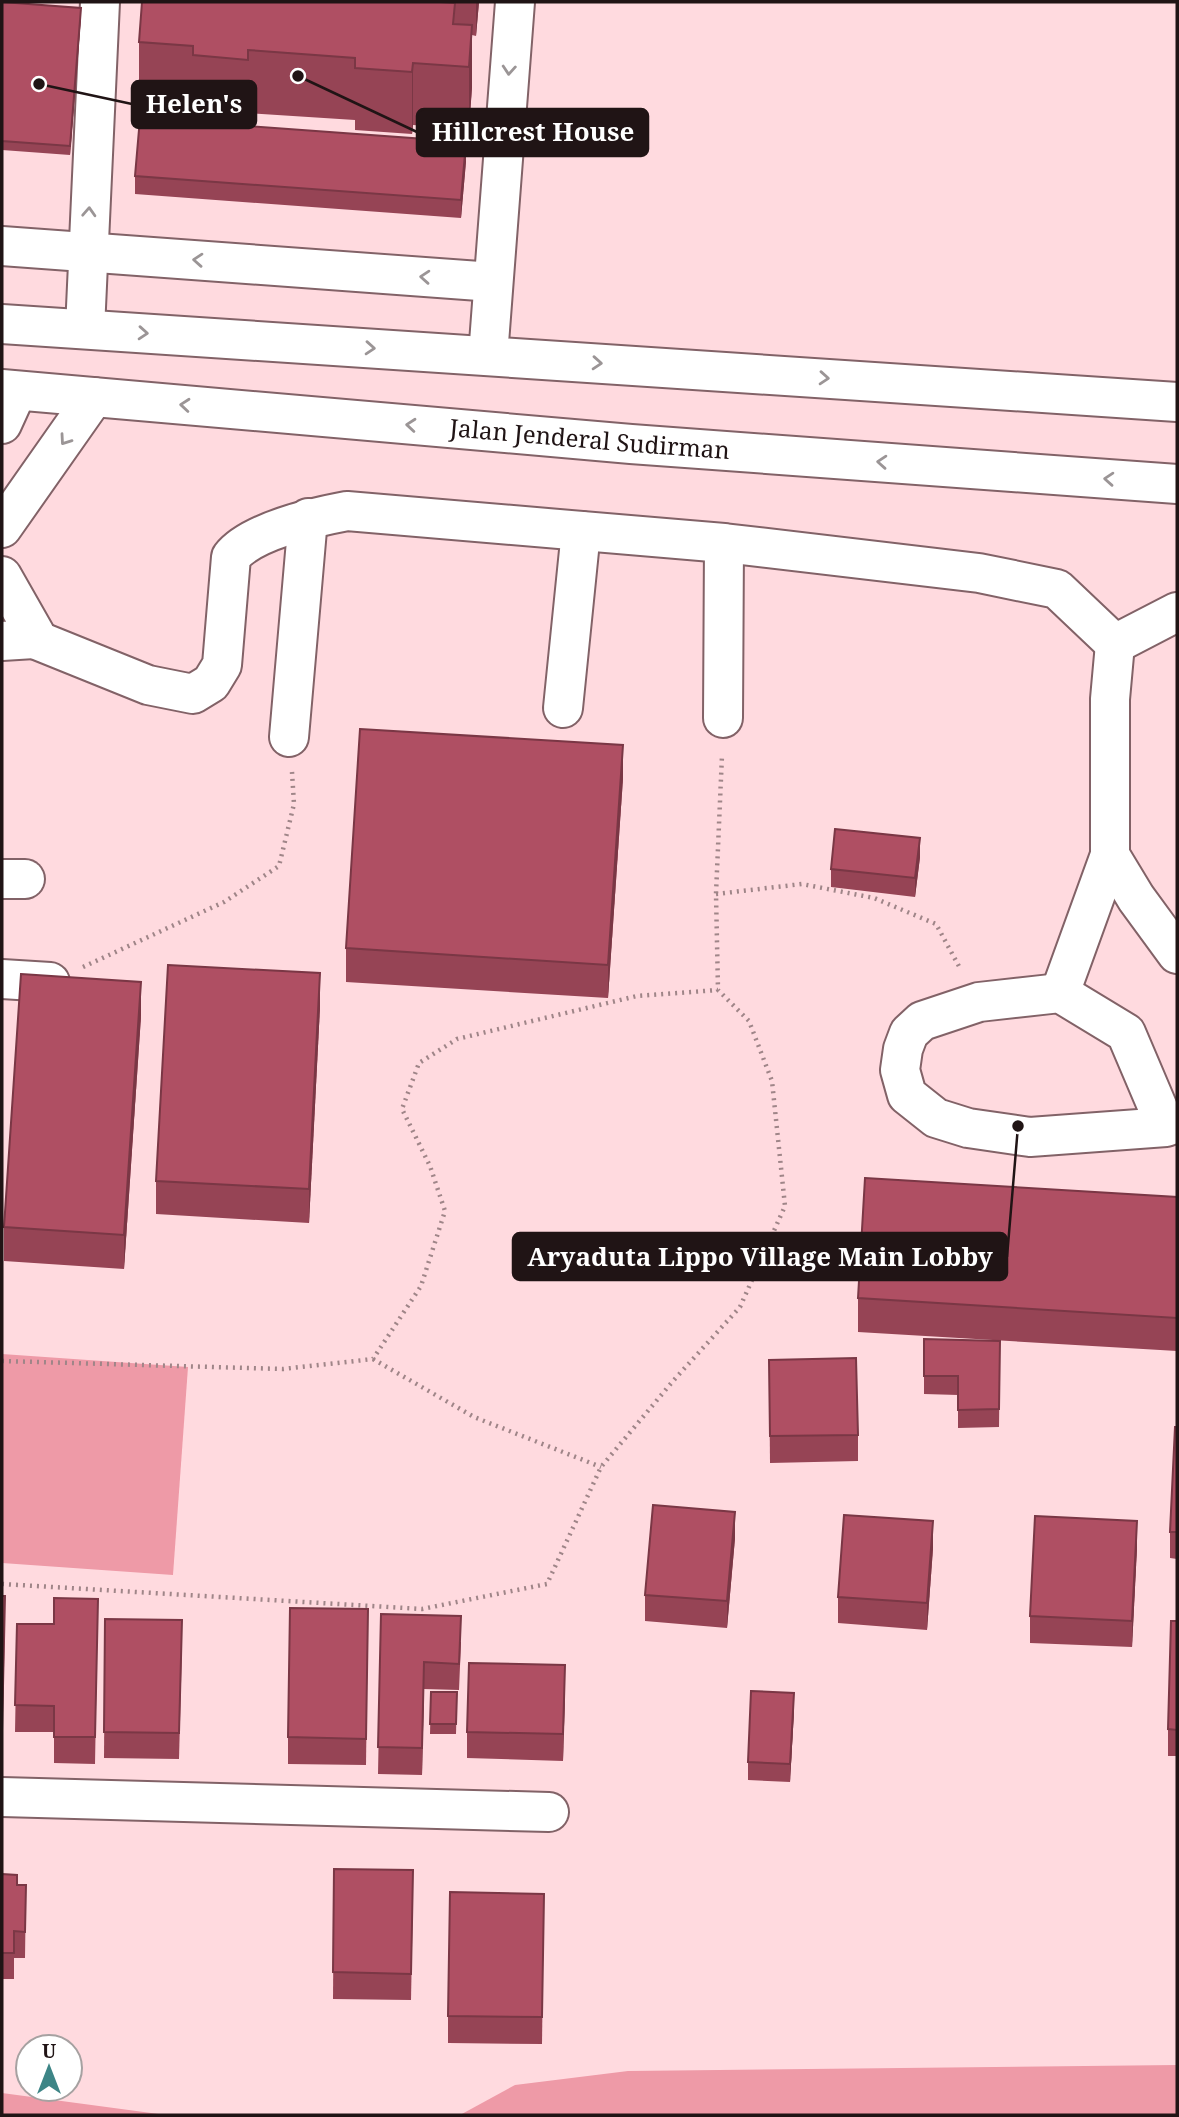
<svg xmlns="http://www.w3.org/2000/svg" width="1179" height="2117" font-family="'Noto Serif',serif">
  <rect width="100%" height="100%" fill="#ffdadf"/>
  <g fill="#ee9aa7">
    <polygon points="2,1354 188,1367 173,1575 2,1563"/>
    <polygon points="1177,2065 1177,2115 460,2115 515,2085 628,2071"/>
    <polygon points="2,2093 166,2115 2,2115"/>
  </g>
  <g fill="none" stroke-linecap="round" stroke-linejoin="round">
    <defs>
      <g id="minor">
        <polyline points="2,246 493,282"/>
        <polyline points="2,324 1177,402"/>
        <polyline points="85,329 100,2"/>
        <polyline points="488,356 515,2"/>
        <path id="s1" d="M 2,389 L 631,444 L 1177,484"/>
        <polyline points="2,424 17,391"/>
        <polyline points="2,528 94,397"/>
        <polyline points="2,576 35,634 34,639 2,641"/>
        <path d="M 34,639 L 148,685 L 193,694 L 211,683 L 222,665 L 231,557 C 251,531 315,517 347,511 L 724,543 L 979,573 L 1057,589 L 1115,644 L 1177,612"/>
        <polyline points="1115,644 1110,699 1110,855 1136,898 1177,954"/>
        <polyline points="563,708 581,531"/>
        <polyline points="723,718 724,543"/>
        <polyline points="289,737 308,518"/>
        <polyline points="2,879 25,879"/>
        <polyline points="2,979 50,982"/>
        <polyline points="1060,993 1110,855"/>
        <polyline points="1166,1127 1126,1033 1060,993 979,1002 922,1021 909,1033 903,1049 900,1070 907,1095 936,1118 968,1128 1030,1137 1166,1127 1177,1123"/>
        <polyline points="2,1797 549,1812"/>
      </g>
    </defs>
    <use href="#minor" stroke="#826267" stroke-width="42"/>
    <g stroke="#9f8588" stroke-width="4.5" stroke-dasharray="2 5" stroke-linecap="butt">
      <polyline points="716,894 802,884 874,898 936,924 961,970"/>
      <polyline points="83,967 224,902 279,866 294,804 292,772"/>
      <polyline points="373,1359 474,1417 601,1467"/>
      <polyline points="2,1361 283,1369 373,1359 421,1286 445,1211 430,1166 402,1109 419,1063 457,1039 637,996 718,990"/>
      <polyline points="2,1584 422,1609 547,1584 601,1467 673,1381 740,1307 785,1206 772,1081 749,1021 718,990 716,894 722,755"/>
    </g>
    <use href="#minor" stroke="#fff" stroke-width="38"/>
  </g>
  <g fill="#964455">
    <polygon points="2,2 81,17 70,155 2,150"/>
    <polygon points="142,2 479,2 476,36 472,35 472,87 469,129 413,125 412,134 355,130 355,120 248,113 248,122 193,117 193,108 139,104 139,42"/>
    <polygon points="466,161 461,218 135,194 135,176"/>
    <polygon points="623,778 608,998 346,982 346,948"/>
    <polygon points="920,857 915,897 831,887 831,869"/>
    <polygon points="320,1007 309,1223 156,1214 156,1181"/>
    <polygon points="141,1016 124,1269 4,1261 4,1227"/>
    <polygon points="1177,1197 1177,1351 858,1332 858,1298"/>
    <polygon points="924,1339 1000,1341 999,1427 958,1428 958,1395 924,1394"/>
    <polygon points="769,1360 858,1435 858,1461 770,1463"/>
    <polygon points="1177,1427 1177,1559 1170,1558 1170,1532"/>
    <polygon points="735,1538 727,1628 645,1621 645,1595"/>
    <polygon points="1137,1547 1132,1647 1030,1643 1030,1616"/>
    <polygon points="933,1548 927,1630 838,1623 838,1597"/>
    <polygon points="2,1596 5,1623 2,1758"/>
    <polygon points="98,1599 95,1764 54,1763 54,1732 15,1732 17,1624 54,1624"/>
    <polygon points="368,1609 366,1765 288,1764 288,1737"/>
    <polygon points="381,1614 461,1642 459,1690 424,1689 422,1775 378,1774"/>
    <polygon points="105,1619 182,1646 179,1759 104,1758"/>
    <polygon points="1177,1621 1177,1756 1168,1756 1168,1729"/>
    <polygon points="431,1692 457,1692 456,1734 430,1734"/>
    <polygon points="565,1692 563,1761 467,1758 467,1732"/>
    <polygon points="794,1711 790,1782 748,1780 748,1762"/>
    <polygon points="334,1869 413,1897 411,2000 333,1999"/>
    <polygon points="2,1874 17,1885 26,1885 25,1958 14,1958 14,1979 2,1979"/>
    <polygon points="544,1894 542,2044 448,2043 448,2016"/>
  </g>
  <g fill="#7a3745">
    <polygon points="476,2 479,2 476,36"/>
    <polygon points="81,8 81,17 70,155 70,146"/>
    <polygon points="472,25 472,87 469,129 469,67"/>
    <polygon points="413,63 413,125 412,134 412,72"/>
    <polygon points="466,142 466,161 461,218 461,200"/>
    <polygon points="623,745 623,778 608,998 608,965"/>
    <polygon points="920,838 920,857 915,897 915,878"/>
    <polygon points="320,973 320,1007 309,1223 309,1189"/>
    <polygon points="141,982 141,1016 124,1269 124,1235"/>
    <polygon points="735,1512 735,1538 727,1628 727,1601"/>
    <polygon points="933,1521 933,1548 927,1630 927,1603"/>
    <polygon points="1137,1521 1137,1547 1132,1647 1132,1621"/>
    <polygon points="424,1662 424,1689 422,1775 422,1748"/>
    <polygon points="565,1665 565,1692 563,1761 563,1734"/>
    <polygon points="794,1693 794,1711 790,1782 790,1764"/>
  </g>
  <g fill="#af4f63" stroke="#7a3745" stroke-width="2">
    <polygon points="2,2 81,8 70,146 2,141"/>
    <polygon points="142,2 440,2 455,3 453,24 472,25 469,67 413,63 412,72 355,68 355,58 248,50 248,60 193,55 193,46 139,42"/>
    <polygon points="140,118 466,142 461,200 135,176"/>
    <polygon points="360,729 623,745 608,965 346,948"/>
    <polygon points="835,829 920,838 915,878 831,869"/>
    <polygon points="168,965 320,973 309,1189 156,1181"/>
    <polygon points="21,974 141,982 124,1235 4,1227"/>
    <polygon points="865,1178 1177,1197 1177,1318 858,1298"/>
    <polygon points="924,1339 1000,1341 999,1409 958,1410 958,1376 924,1376"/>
    <polygon points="856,1358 858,1435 770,1436 769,1360"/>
    <polygon points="1175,1427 1177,1427 1177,1532 1170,1532"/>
    <polygon points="653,1505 735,1512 727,1601 645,1595"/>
    <polygon points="844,1515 933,1521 927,1603 838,1597"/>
    <polygon points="1035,1516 1137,1521 1132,1621 1030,1616"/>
    <polygon points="2,1596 5,1596 2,1731"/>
    <polygon points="54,1598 98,1599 95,1737 54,1737 54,1706 15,1705 17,1624 54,1624"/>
    <polygon points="290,1608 368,1609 366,1739 288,1737"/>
    <polygon points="381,1614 461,1616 459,1664 424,1662 422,1748 378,1747"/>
    <polygon points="105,1619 182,1620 179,1733 104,1732"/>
    <polygon points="1171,1621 1177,1621 1177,1730 1168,1729"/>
    <polygon points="469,1663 565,1665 563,1734 467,1732"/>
    <polygon points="751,1691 794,1693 790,1764 748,1762"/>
    <polygon points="431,1692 457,1692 456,1724 430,1724"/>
    <polygon points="334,1869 413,1870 411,1974 333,1972"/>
    <polygon points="2,1874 17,1875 17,1885 26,1885 25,1932 14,1931 14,1953 2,1953"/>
    <polygon points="450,1892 544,1894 542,2017 448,2016"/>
  </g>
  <defs><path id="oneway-chevron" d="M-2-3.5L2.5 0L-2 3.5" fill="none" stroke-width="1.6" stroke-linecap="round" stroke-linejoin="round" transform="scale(1.75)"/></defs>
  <g stroke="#9b9596">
    <use href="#oneway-chevron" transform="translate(509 70) rotate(94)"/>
    <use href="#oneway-chevron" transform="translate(89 212) rotate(-87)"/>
    <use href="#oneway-chevron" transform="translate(198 260) rotate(-176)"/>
    <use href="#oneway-chevron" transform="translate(425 277) rotate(-176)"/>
    <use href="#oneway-chevron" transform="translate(143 333) rotate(4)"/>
    <use href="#oneway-chevron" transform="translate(370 348) rotate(4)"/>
    <use href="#oneway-chevron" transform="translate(597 363) rotate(4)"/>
    <use href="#oneway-chevron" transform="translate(824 378) rotate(4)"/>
    <use href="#oneway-chevron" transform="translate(185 405) rotate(-175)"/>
    <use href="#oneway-chevron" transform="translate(411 425) rotate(-175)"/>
    <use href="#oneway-chevron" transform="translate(65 440) rotate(125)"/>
    <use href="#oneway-chevron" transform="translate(882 462) rotate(-176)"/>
    <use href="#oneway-chevron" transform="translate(1109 479) rotate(-176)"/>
  </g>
  <g text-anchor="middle" stroke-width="7" stroke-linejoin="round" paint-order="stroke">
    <g font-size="24" fill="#201415" stroke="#fff">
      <text dy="8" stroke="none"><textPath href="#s1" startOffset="590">Jalan Jenderal Sudirman</textPath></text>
    </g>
  </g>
  <path fill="none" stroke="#201415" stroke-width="2.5" d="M39 84L132 104M298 76L417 132M1018 1126L1007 1257"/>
  <g fill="#201415" stroke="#fff" stroke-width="2.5">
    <circle cx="39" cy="84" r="7"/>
    <circle cx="298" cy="76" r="7"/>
    <circle cx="1018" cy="1126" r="7"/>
  </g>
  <g fill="#201415" stroke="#201415" stroke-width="2.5">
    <rect x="132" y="81" width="124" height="47" rx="7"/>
    <rect x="417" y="109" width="231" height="47" rx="7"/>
    <rect x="513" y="1233" width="494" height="47" rx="7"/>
  </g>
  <g font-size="26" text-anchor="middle" font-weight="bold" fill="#fff">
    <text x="194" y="113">Helen's</text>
    <text x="533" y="141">Hillcrest House</text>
    <text x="760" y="1266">Aryaduta Lippo Village Main Lobby</text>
  </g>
  <rect width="1179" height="2117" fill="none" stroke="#201415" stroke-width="7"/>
  <g transform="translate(49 2068)"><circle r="33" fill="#ffffff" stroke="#a6a1a1" stroke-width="2"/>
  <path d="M0-5L12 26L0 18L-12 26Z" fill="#3d8586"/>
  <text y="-10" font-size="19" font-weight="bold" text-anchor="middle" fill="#201415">U</text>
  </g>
</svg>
